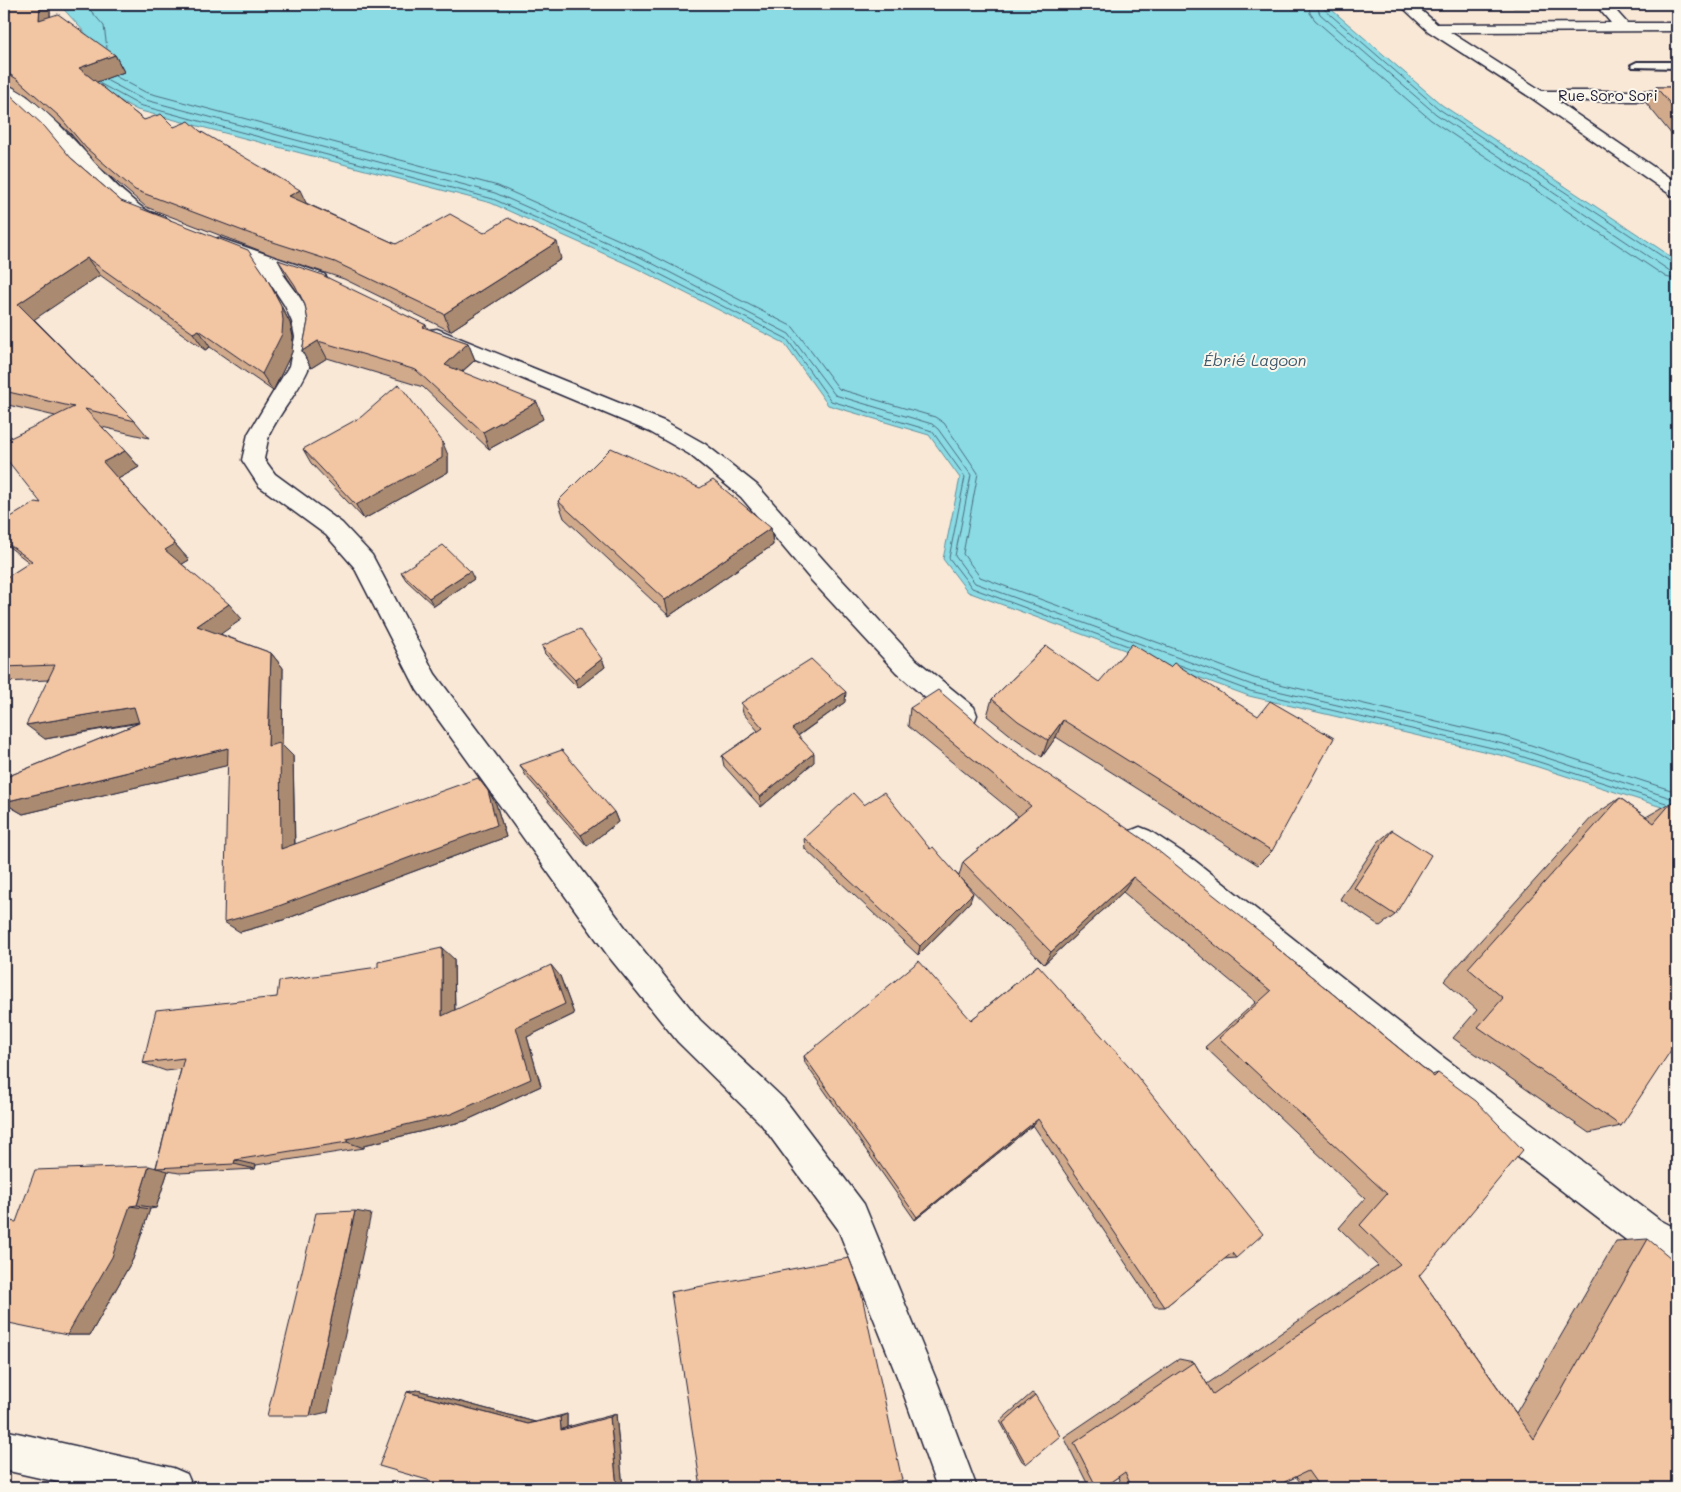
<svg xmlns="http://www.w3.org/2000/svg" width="1681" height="1492" font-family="Mali,sans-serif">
  <rect width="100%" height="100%" fill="#f9e8d6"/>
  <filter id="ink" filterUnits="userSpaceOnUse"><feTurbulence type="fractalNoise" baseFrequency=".02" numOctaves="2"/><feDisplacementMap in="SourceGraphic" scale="10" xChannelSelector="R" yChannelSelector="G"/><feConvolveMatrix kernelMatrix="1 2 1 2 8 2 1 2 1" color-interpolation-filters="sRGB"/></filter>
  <g filter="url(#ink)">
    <polygon fill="#8adbe4" stroke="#6091a0" points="59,4 1325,4 1442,105 1663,251 1677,263 1677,812 1504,756 1249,696 968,592 943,559 960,478 929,435 828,405 784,343 636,268 491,203 137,110 90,84 87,35"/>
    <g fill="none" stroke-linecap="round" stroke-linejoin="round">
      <g stroke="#4c6c7f" stroke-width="1">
        <polyline points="85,4 104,26 107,48"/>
        <polyline points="1309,4 1310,13 1315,20 1431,120 1666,277 1677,280"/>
        <polyline points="1316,4 1320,14 1436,114 1670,271 1677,273"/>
        <polyline points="1323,4 1325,10 1439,109 1677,266"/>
        <polyline points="115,76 145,92 498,186 644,251 793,327 839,389 935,417 944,423 978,473 963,554 980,577 1254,678 1509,738 1677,792"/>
        <polyline points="106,80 142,99 495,193 640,257 789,334 835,395 932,424 938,429 971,475 955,556 975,583 1252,685 1507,745 1677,800"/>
        <polyline points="99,83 139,105 493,199 638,263 787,339 831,401 932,431 965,477 949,558 972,588 1128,646"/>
        <polyline points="1177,664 1250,691 1505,751 1666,803"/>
      </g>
      <defs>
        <polygon id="lane" points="1637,62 1677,62 1677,68 1633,67 1631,65"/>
        <g id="street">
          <polygon points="1399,4 1414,4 1437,24 1611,23 1595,4 1610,4 1627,23 1677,23 1677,31 1450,32 1542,91 1677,91 1677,101 1557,101 1677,183 1677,196 1671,195 1533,99 1428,31"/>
          <path d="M 4,84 C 39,93 96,168 126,194 C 133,200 140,207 148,211 C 155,215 166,215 171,222 L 168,226 C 129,236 75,161 50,136 C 36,121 21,108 4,96 Z"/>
          <path d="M 219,238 L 324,274 L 327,278 L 324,282 L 317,284 L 283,274 C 294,289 307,305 312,323 C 325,366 287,398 270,433 C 267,441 266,451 264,459 L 275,474 L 342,523 L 372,555 L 435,674 L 631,935 L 700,1020 L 785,1100 L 864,1204 L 938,1384 L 977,1488 L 937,1488 L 900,1384 L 838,1229 L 761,1124 L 678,1042 L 609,957 L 417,690 L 354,567 L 326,535 L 259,486 L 242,460 L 248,434 L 289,366 L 295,337 L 292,322 L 285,306 L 259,266 L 212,248 L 210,244 L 212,240 Z"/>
          <polygon points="437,329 666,422 705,444 757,485 829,566 914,658 974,707 977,715 974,723 964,726 954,723 896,672 811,580 741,497 689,454 650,432 430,340 427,335 430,330"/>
          <polygon points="1140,827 1150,831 1194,860 1439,1054 1660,1220 1677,1229 1677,1266 1634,1246 1415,1078 1174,880 1130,849 1125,840 1130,831"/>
          <polygon points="4,1430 173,1468 187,1474 193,1488 85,1488 4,1470"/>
        </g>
      </defs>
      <use href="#lane" stroke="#22223b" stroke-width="4"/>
      <use href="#street" stroke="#22223b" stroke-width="3"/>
      <use href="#lane" fill="#fbf7ec" fill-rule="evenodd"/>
      <use href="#street" fill="#fbf7ec" fill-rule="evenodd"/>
    </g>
    <g fill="#d1aa8c" stroke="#22223b">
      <polygon points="4,4 50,4 50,16 115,55 124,72 96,82 144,120 174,127 200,131 306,203 396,244 484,233 561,259 450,331 344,279 274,256 146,207 97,165 71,134 28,96 5,82 4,83"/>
      <polygon points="1510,4 1581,4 1578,7 1513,7"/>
      <polygon points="1656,87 1677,87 1677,141 1646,103"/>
      <polygon points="4,89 71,158 121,201 265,275 290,323 293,337 292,352 273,391 210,347 205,350 100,275 34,319 135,421 149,438 102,427 125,451 139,467 118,479 189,560 182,564 242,619 220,634 271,653 283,668 282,745 293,756 295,844 496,804 506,837 283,920 240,932 228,765 23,814 4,803 4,778 139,723 45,739 48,680 4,682 4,579 30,563 4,543 4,521 41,503 55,416 4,404"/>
      <polygon points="278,260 426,325 428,329 468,343 475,360 462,372 543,419 489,449 423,387 327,358 311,368 302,351 308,321 305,305 301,297 287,277"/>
      <polygon points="303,449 448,455 448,472 364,519 311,463"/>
      <polygon points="558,501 771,528 773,545 669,616 564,518"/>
      <polygon points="401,572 474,579 434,606 406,580"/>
      <polygon points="542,646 602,659 605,667 578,688 545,654"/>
      <polygon points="1046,646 1272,851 1258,865 1056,737 1042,757 1013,737 987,716 992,699"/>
      <polygon points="845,702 798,736 814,762 761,807 724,766 722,756 758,731 743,713 741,703"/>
      <polygon points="910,708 996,739 1272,944 1432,1075 1438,1073 1419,1276 1516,1413 1616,1241 1648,1239 1677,1488 1305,1488 1296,1477 1272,1488 1122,1488 1118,1477 1102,1488 1095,1488 1087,1483 1064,1437 1179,1359 1194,1362 1207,1384 1378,1266 1339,1228 1365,1198 1205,1047 1256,1002 1123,892 1044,964 960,878 970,902 918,955 805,849 804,838 864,805 930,849 959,876 963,862 1018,816 908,726"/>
      <polygon points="520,765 614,812 618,822 587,846 526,776"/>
      <polygon points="1620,798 1646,817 1672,802 1621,1126 1589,1133 1453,1038 1477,1010 1444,981 1593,816"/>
      <polygon points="1392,830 1395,915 1380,926 1340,899 1378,842"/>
      <polygon points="454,959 455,1010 560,976 574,1014 527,1037 541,1086 465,1121 364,1145 364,1148 256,1165 255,1169 179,1173 168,1171 156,1208 150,1209 133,1259 90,1335 67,1335 16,1222 156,1167 181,1069 166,1071 143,1063 277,997"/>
      <polygon points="1038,965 1236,1258 1224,1259 1165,1307 1155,1307 1033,1125 915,1220 805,1063 804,1056 971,1020"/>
      <polygon points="417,1390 535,1422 567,1414 567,1427 616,1414 623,1488 445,1488 431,1481 407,1392"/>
      <polygon points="1032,1393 1035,1395 1026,1464 1022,1461 1000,1421"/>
    </g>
    <g fill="#aa8b72" stroke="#22223b">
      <polygon points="40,4 50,4 50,36 39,20"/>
      <polygon points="115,55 124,72 89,85 79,68"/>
      <polygon points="300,190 308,207 289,196"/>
      <polygon points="557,242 561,259 450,331 444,314"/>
      <polygon points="87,258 100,275 32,321 18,304"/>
      <polygon points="265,275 290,323 293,337 292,352 273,391 262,374"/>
      <polygon points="199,330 210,347 205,350 193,333"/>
      <polygon points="318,341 327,358 311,368 302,351"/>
      <polygon points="468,343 475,360 451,381 445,365"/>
      <polygon points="537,402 543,419 489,449 483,432"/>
      <polygon points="442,441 448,455 448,472 364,519 356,505"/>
      <polygon points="125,451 139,467 118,479 189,560 179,566 165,550 103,462"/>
      <polygon points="771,528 773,545 669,616 665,600"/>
      <polygon points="470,571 474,579 434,606 429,598"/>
      <polygon points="229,604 242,619 211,641 197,626"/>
      <polygon points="271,653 283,668 282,745 293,756 295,860 281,849 268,746"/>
      <polygon points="602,659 605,667 578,688 575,680"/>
      <polygon points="846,692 845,702 793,739 792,729"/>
      <polygon points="134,707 150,720 45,739 26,725"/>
      <polygon points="1063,720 1056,737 1042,757 1048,740"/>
      <polygon points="228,748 242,762 23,814 4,803 4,802"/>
      <polygon points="814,753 814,762 761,807 760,797"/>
      <polygon points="488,791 496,804 506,837 283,920 240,932 224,922"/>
      <polygon points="614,812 618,822 587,846 581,835"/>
      <polygon points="1133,877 1123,892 1044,964 1051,952"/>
      <polygon points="973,893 970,902 918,955 920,946"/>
      <polygon points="442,948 454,959 455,1026 442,1016"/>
      <polygon points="551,965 560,976 574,1014 527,1037 541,1086 465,1121 364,1145 364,1148 347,1142 347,1139 516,1027"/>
      <polygon points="1038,1119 1033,1125 915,1220 917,1217"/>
      <polygon points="235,1160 256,1165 255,1169 234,1164"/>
      <polygon points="149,1166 168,1171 156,1208 137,1205"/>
      <polygon points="130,1206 150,1209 133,1259 90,1335 67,1335"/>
      <polygon points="355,1211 371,1214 328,1412 310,1416"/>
      <polygon points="417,1390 535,1422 528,1424 407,1392"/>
      <polygon points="567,1414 567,1427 561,1430 560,1417"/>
      <polygon points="616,1414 623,1488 617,1488 610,1417"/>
    </g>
    <g fill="#f3c6a3" stroke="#22223b">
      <polygon points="4,4 40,4 39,20 58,14 115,55 79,68 144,120 161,114 174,127 189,121 200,131 300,190 289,196 396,244 450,214 484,233 508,218 557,242 444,314 335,262 264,239 135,190 86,148 60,117 17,79 4,71"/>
      <polygon points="1656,87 1677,87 1677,112"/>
      <polygon points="4,89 45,127 71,158 121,201 248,250 265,275 281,305 283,320 282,334 262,374 199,330 193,333 87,258 18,304 135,421 85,409 125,451 103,462 175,544 165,550 229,604 197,626 271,653 268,746 280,743 281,849 478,778 488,791 497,825 268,910 224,922 228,748 4,802 4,778 139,723 134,707 26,725 55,665 4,667 4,579 32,561 4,541 4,521 36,502 41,503 4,456 4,441 74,407 4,391"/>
      <polygon points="278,260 320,274 426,325 423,327 468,343 445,365 537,402 483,432 416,370 318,341 302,351 308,321 305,305 295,285"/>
      <polygon points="399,384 442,441 442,458 356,505 303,449 361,417"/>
      <polygon points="611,448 700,488 713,480 771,528 665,600 558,501"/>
      <polygon points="443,545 470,571 429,598 401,572"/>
      <polygon points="580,629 602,659 575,680 542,646"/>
      <polygon points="1132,644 1170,667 1174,663 1258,716 1270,701 1334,738 1272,851 1063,720 1048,740 1018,721 992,699 1046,646 1099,682"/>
      <polygon points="811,659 846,692 792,729 814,753 760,797 722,756 763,728 741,703"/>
      <polygon points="938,690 996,739 1147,842 1273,942 1272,944 1434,1077 1438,1073 1476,1101 1523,1150 1419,1276 1534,1439 1648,1239 1677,1263 1677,1488 1320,1488 1308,1471 1272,1488 1132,1488 1125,1472 1102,1488 1097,1488 1074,1443 1194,1362 1213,1394 1400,1264 1360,1225 1387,1194 1219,1038 1271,991 1133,877 1051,952 963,862 1031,806 910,708"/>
      <polygon points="562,750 614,812 581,835 520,765"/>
      <polygon points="884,792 930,849 933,847 973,893 920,946 804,838 853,793 864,805"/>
      <polygon points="1620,798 1654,823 1672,802 1677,805 1677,1041 1621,1126 1478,1027 1503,998 1468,968"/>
      <polygon points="1392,830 1431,855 1395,915 1354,888"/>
      <polygon points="442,948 442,1016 551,965 565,1004 516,1027 531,1079 451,1114 347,1139 347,1142 235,1160 234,1164 156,1168 184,1058 143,1063 156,1010 277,997 279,981 378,967 378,962"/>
      <polygon points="919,961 971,1020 1038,965 1128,1065 1263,1234 1236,1258 1232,1253 1165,1307 1038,1119 917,1217 804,1056"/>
      <polygon points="149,1166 137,1205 130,1206 112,1257 67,1335 4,1322 4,1220 16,1222 35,1170"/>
      <polygon points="355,1211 310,1416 267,1416 316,1213"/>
      <polygon points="849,1258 860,1287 902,1480 849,1488 701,1488 671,1292"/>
      <polygon points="407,1392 528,1424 560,1417 561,1430 610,1417 617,1488 445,1488 430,1484 431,1481 379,1466"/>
      <polygon points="1035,1395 1060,1436 1026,1464 1003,1423"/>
    </g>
  </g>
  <g text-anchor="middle" stroke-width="4" stroke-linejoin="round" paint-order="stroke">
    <g font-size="15" fill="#22223b" stroke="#fbf7ec">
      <text x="1608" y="101">Rue Soro Sori</text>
    </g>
    <g font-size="16" font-style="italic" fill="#415a6e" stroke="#fbf7ec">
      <text x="1255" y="366">Ébrié Lagoon</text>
    </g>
  </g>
  <rect width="1681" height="1492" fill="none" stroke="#fbf7ec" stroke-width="20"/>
  <rect x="10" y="10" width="1661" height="1472" fill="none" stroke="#22223b" stroke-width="2" filter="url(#ink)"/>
</svg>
